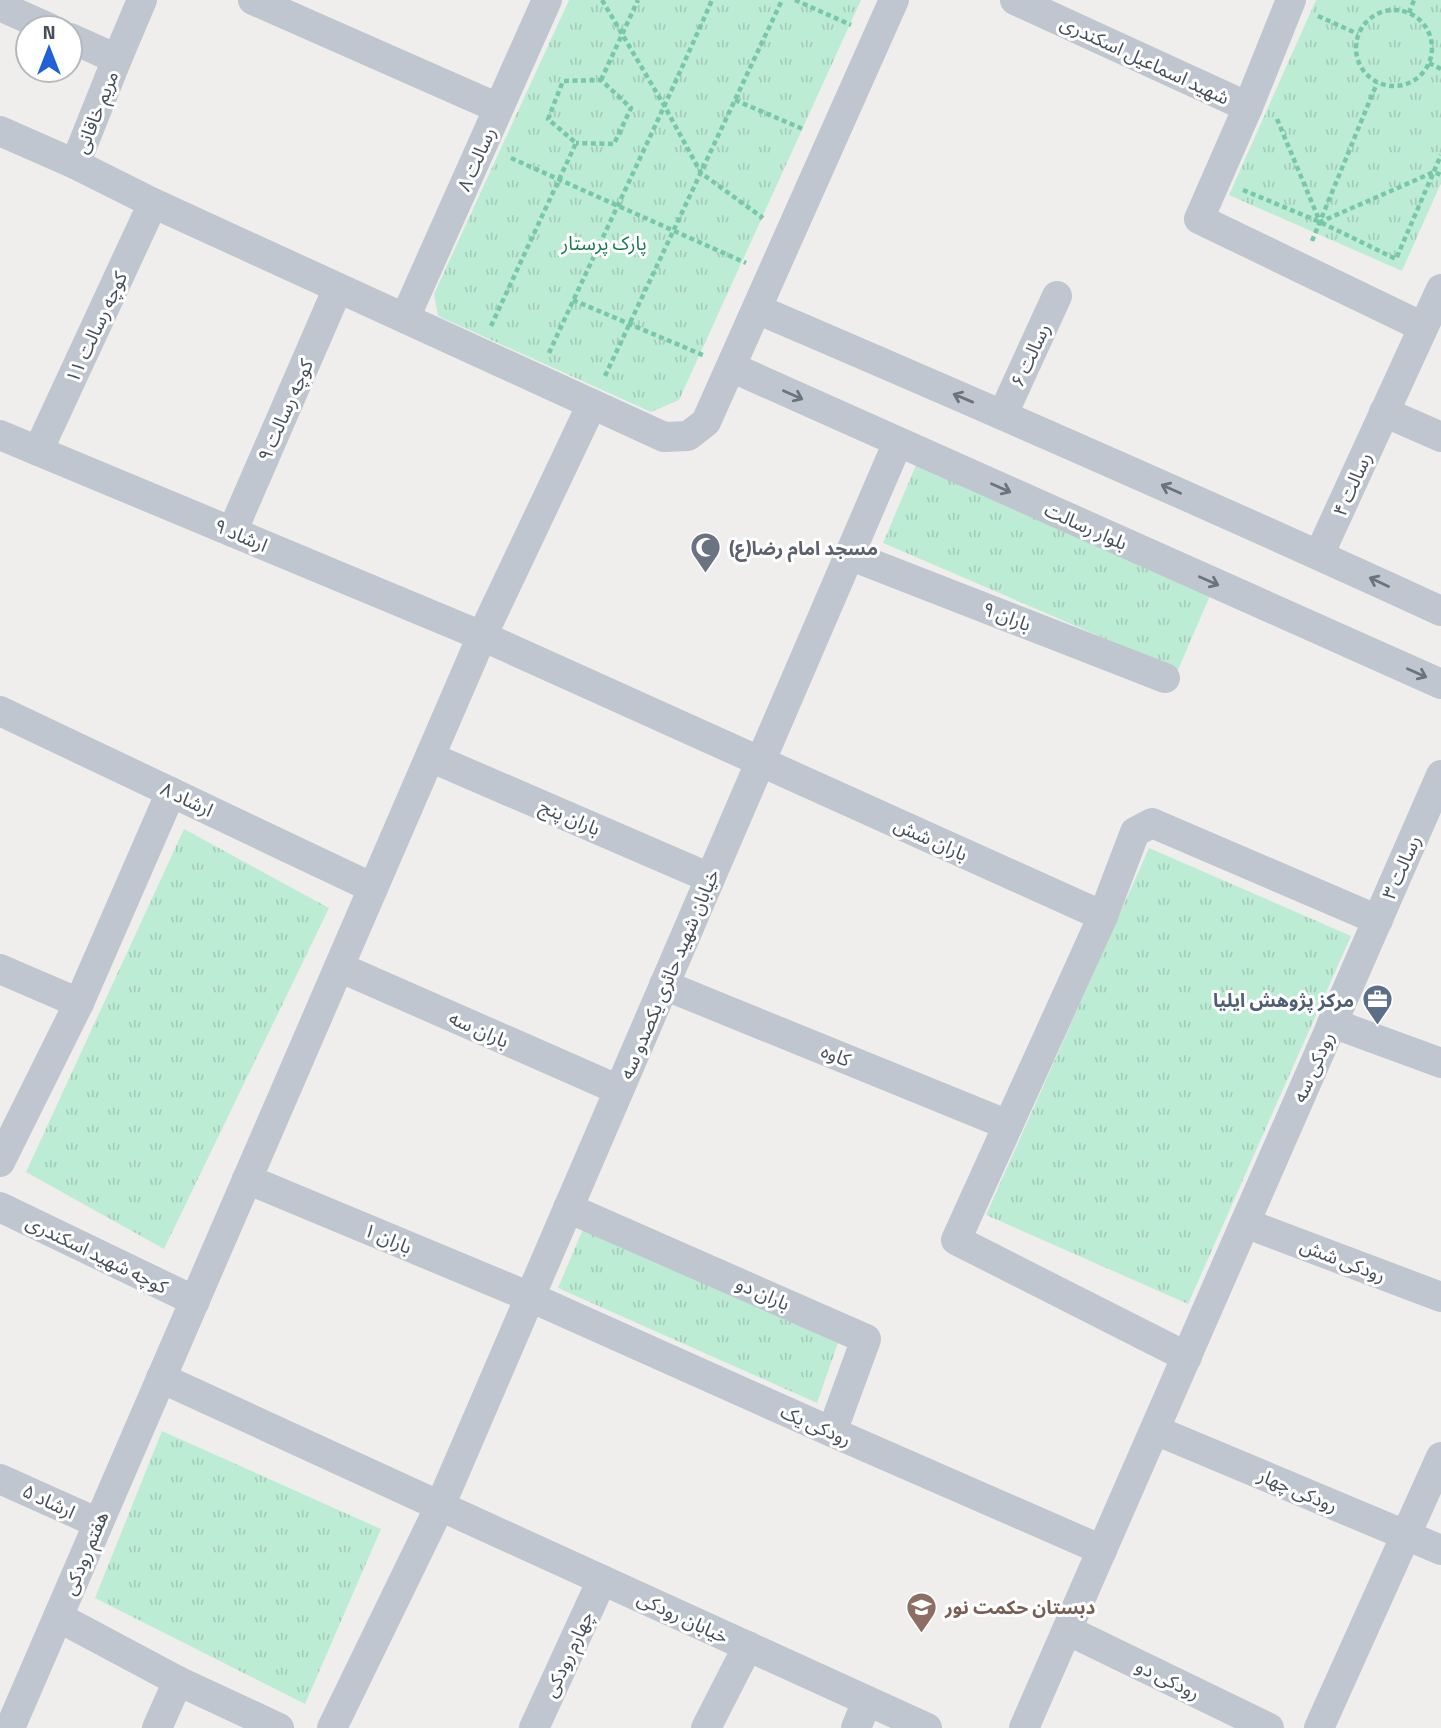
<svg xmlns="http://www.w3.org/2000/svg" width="1441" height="1728" font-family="'Titillium Web','Noto Sans Arabic',sans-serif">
  <defs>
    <pattern id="grass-tufts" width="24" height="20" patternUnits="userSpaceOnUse" patternTransform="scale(1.75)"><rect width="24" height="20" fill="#bdecd4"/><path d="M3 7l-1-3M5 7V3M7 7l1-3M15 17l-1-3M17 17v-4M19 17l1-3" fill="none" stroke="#a4ccb8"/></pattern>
  </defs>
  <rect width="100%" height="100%" fill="#f0eeed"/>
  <g fill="url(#grass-tufts)">
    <polygon points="569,0 861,0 679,400 651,412 438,316 434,294"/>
    <polygon points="1316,0 1441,0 1441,183 1402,271 1229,195"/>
    <polygon points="916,465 1212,591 1178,670 883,543"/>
    <polygon points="184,829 329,908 164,1249 26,1172"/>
    <polygon points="1149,848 1351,936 1188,1304 986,1215"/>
    <polygon points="586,1222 841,1334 817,1403 558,1288"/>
    <polygon points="162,1431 381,1529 305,1704 95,1598"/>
  </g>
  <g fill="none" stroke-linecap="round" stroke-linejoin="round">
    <g stroke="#77c8a8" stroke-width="4.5" stroke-dasharray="5 3.5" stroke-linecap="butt">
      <polyline points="602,0 665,107 701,173 763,218"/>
      <polyline points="795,0 851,25"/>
      <circle cx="1394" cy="48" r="38"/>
      <polyline points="1409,13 1414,0"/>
      <polyline points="1318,16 1358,34"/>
      <polyline points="1429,63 1441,69"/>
      <polyline points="601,80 638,0"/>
      <polyline points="735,100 805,130"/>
      <polyline points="1277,119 1320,222 1434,172 1441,175"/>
      <polyline points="511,158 746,263"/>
      <polyline points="1243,190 1320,222 1396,259 1441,155"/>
      <polyline points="1312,241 1377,83"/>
      <polyline points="573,300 705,356"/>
      <polyline points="491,326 576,143 548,119 563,81 601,80 631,108 614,144 576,143"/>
      <path d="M 549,353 C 603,235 660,119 712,0"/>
      <polyline points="605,376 782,0"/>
    </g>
    <g stroke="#bfc6cf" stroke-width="30">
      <polyline points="253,0 498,108"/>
      <polyline points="1015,0 1248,107 1291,0"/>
      <polyline points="0,6 49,28"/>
      <polyline points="70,38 117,59 142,0"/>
      <polyline points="1248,107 1199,219 1423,327"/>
      <polyline points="0,131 75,164 153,203 664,437 688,436 706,422 894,0"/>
      <polyline points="75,164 117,59"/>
      <path d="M 757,309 C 986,407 1214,507 1441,611"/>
      <polyline points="405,318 547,0"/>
      <polyline points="731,367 1441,684"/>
      <polyline points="1384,412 1441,437"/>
      <polyline points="1003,414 1057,296"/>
      <polyline points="0,435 482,636 1103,916"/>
      <polyline points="898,442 440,1506 927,1728"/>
      <polyline points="38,451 153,203"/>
      <polyline points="232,532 338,288"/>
      <polyline points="849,555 1165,678"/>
      <polyline points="1319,555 1441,289"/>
      <polyline points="0,711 373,888"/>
      <polyline points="430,757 710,878"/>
      <polyline points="339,967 619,1090"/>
      <polyline points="0,969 79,1003"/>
      <polyline points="664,985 1008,1125"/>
      <polyline points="1332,1023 1441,1063"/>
      <polyline points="0,1162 79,1003 171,792"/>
      <polyline points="247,1179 530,1297 832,1432 1102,1550"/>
      <polyline points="0,1207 195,1301"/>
      <polyline points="568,1208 866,1339 832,1432"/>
      <polyline points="1245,1223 1441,1297"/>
      <polyline points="1187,1357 956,1240 1103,916 1135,832 1152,823 1378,920"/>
      <polyline points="161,1378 440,1506 332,1728"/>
      <polyline points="1155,1430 1441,1550"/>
      <polyline points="0,1479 98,1523"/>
      <polyline points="58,1617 178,1681 279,1728"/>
      <polyline points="1067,1630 1269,1728"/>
      <polyline points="10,1728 482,636 592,404"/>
      <polyline points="157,1728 178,1681"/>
      <polyline points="534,1728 602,1580"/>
      <polyline points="706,1728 748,1646"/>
      <polyline points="856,1728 867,1701"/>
      <polyline points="1024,1728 1441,775"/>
      <polyline points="1319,1728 1441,1457"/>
    </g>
  </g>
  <defs><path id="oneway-shaft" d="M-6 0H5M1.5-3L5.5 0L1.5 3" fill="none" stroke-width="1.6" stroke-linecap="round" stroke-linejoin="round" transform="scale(1.75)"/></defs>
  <g stroke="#6b737d">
    <use href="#oneway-shaft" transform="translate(793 395) rotate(24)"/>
    <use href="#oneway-shaft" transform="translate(963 398) rotate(-157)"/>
    <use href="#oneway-shaft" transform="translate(1001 488) rotate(24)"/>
    <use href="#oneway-shaft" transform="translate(1171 489) rotate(-156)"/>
    <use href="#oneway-shaft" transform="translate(1209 581) rotate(24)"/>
    <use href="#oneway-shaft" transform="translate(1379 582) rotate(-155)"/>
    <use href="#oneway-shaft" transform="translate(1417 673) rotate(24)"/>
  </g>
  <defs>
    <symbol id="mosque-pin" viewBox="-11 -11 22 30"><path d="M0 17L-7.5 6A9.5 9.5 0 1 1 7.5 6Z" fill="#6b7280" stroke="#fff"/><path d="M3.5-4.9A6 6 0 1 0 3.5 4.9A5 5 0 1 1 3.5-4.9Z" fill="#fff"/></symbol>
    <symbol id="office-pin" viewBox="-11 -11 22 30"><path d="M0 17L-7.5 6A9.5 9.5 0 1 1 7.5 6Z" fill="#5c6f8a" stroke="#fff"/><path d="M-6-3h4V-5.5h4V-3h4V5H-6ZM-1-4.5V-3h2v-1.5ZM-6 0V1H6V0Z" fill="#fff"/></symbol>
    <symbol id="school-pin" viewBox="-11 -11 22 30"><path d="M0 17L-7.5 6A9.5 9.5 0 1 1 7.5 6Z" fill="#8d6e63" stroke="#fff"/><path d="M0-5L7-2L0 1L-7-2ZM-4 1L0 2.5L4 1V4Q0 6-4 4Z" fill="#fff"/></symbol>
  </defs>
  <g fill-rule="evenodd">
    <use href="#mosque-pin" x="688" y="530" width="35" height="47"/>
    <use href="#office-pin" x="1360" y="982" width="35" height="47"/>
    <use href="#school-pin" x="904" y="1590" width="35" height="47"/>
  </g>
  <g text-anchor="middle" stroke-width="6" stroke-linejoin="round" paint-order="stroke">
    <g font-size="19" fill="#474f5a" stroke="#fff">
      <text transform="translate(1145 60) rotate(25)" y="7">شهید اسماعیل اسکندری</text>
      <text transform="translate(96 112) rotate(-68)" y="7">مریم خاقانی</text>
      <text transform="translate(476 159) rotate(-66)" y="7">رسالت ۸</text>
      <text transform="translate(96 327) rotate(-65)" y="7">کوچه رسالت ۱۱</text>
      <text transform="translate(1030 355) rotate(-65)" y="7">رسالت ۶</text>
      <text transform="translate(285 410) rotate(-66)" y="7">کوچه رسالت ۹</text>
      <text transform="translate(1352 484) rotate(-66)" y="7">رسالت ۴</text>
      <text transform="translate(1086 526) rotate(24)" y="7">بلوار رسالت</text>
      <text transform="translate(241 535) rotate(23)" y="7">ارشاد ۹</text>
      <text transform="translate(1007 616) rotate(21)" y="7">باران ۹</text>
      <text transform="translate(187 799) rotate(25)" y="7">ارشاد ۸</text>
      <text transform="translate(570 817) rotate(23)" y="7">باران پنج</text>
      <text transform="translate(931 839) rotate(24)" y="7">باران شش</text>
      <text transform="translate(1401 867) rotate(-66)" y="7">رسالت ۳</text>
      <text transform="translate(669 974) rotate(-67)" y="7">خیابان شهید حائری یکصدو سه</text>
      <text transform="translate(479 1029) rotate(24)" y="7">باران سه</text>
      <text transform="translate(836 1055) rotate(22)" y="7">کاوه</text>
      <text transform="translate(1313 1067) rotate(-66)" y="7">رودکی سه</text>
      <text transform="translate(388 1238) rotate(23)" y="7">باران ۱</text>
      <text transform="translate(97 1254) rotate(26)" y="7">کوچه شهید اسکندری</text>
      <text transform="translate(1343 1260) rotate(21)" y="7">رودکی شش</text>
      <text transform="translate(763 1293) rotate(24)" y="7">باران دو</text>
      <text transform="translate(816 1425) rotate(24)" y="7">رودکی یک</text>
      <text transform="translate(1298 1490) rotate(23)" y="7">رودکی چهار</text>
      <text transform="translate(49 1501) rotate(25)" y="7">ارشاد ۵</text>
      <text transform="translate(85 1553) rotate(-67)" y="7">هفتم رودکی</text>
      <text transform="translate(683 1617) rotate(25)" y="7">خیابان رودکی</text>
      <text transform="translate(568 1654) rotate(-65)" y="7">چهارم رودکی</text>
      <text transform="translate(1168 1679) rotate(26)" y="7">رودکی دو</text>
    </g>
    <g font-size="19" fill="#1b7752" stroke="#fff">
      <text x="604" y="250">پارک پرستار</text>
    </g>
    <g font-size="19" font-weight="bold" fill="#5b616d" stroke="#fff" text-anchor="start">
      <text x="729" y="555">مسجد امام رضا(ع)</text>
    </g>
    <g font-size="19" font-weight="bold" fill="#4e5e75" stroke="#fff" text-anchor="end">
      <text x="1354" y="1007">مرکز پژوهش ایلیا</text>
    </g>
    <g font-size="19" font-weight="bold" fill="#785e54" stroke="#fff" text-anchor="start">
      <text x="945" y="1614">دبستان حکمت نور</text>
    </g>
  </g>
  <g transform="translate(49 49)"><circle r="33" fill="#ffffff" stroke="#b5b9bd" stroke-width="2"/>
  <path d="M0-5L12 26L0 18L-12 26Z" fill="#2260d5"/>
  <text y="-10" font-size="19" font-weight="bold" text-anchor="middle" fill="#474f5a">N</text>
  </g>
</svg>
